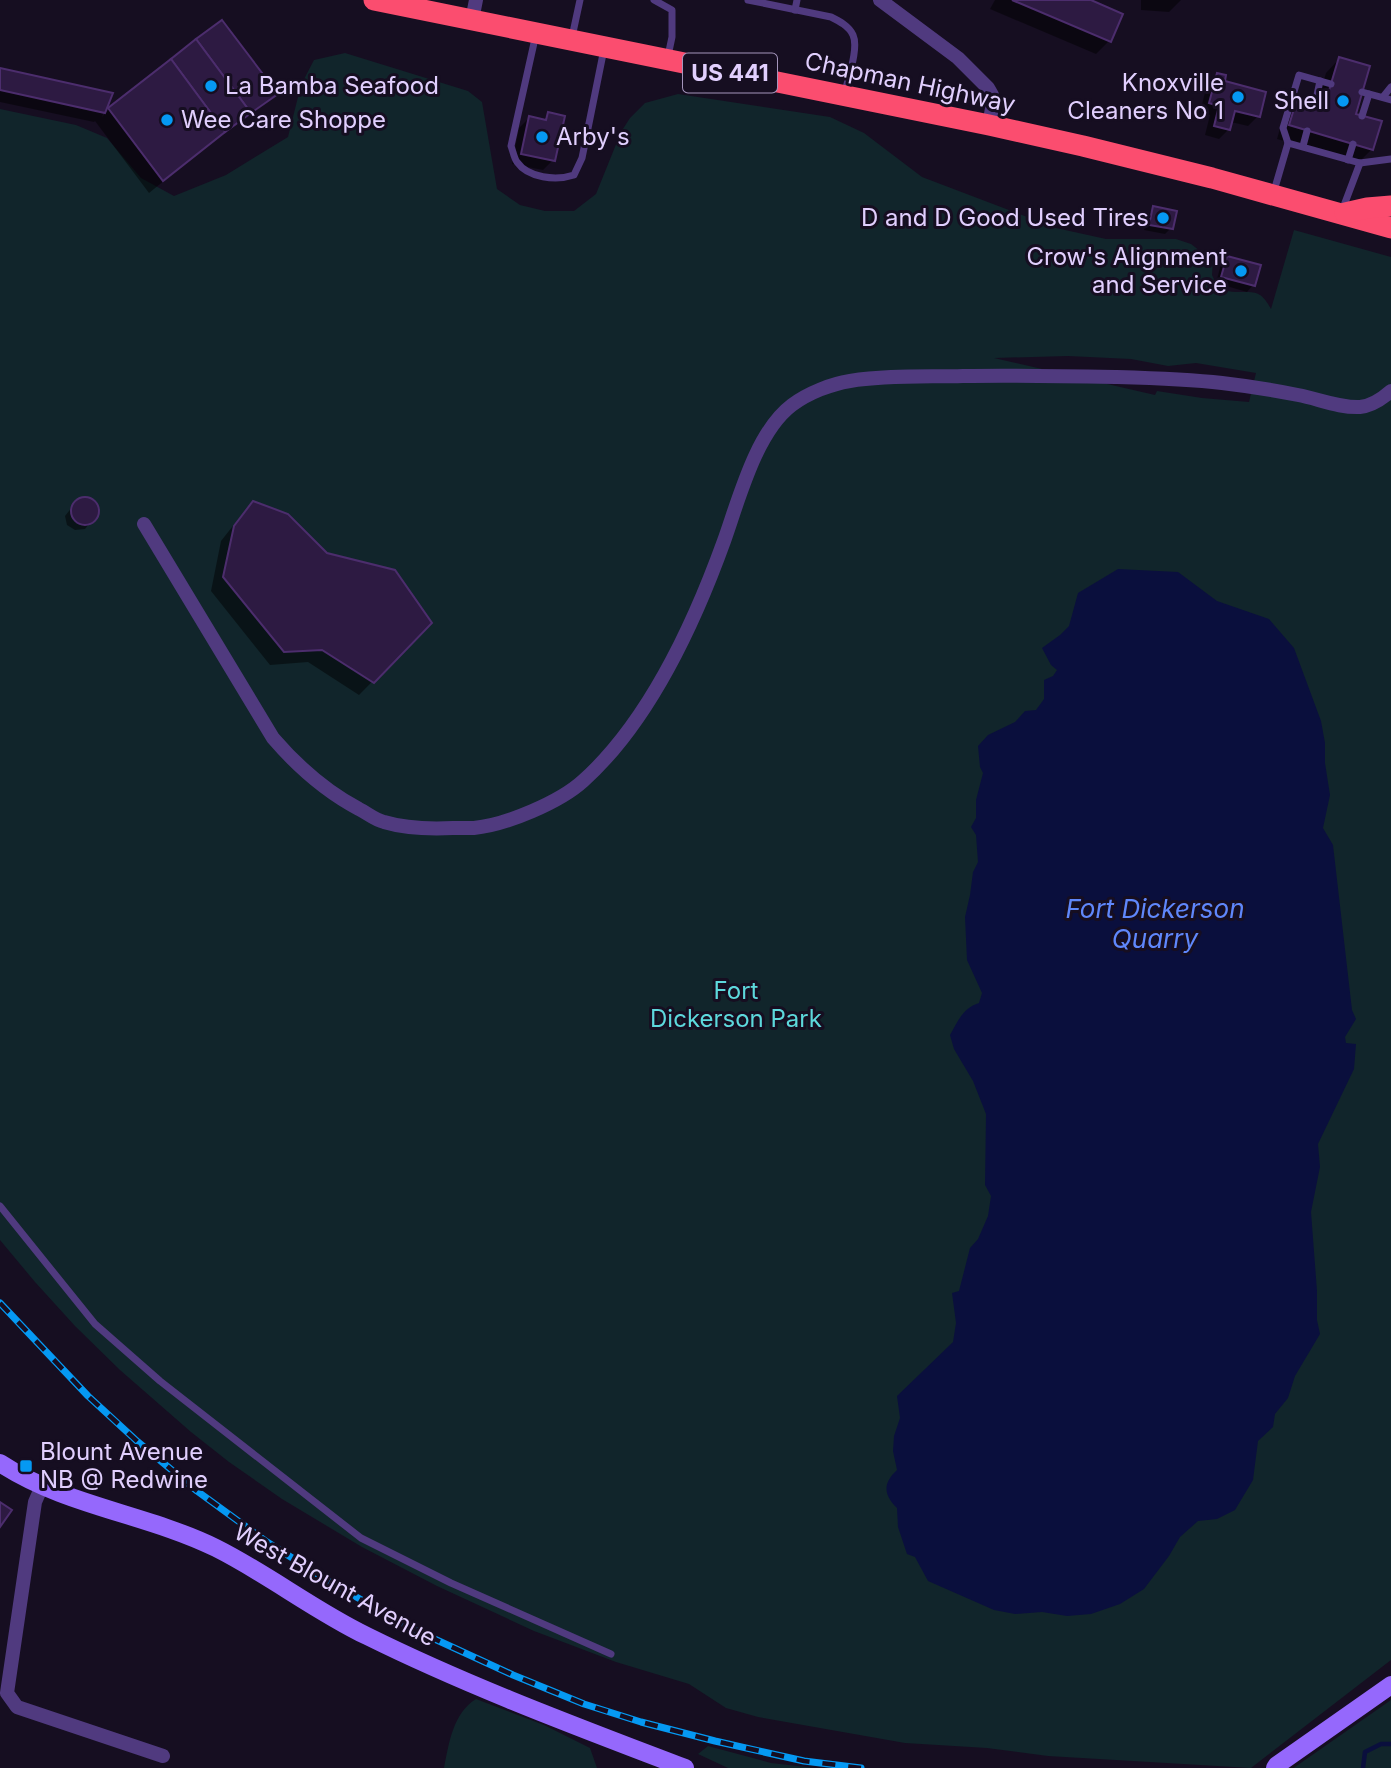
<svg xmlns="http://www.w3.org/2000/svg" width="1391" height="1768" font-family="Inter,sans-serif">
  <rect width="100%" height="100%" fill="#160e21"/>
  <g fill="#11252b" fill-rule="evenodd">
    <path d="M 345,53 L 468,91 L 482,102 L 497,189 L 520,205 L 545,211 L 574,211 L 596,194 L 621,132 L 630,118 L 645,103 L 678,94 L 830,117 L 864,133 L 922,177 L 1056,228 L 1106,239 L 1176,239 L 1191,244 L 1213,261 L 1212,275 L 1218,288 C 1224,290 1230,292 1236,292 C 1255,292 1261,290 1271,309 L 1294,230 L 1391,257 L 1391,1660 L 1251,1768 L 1048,1756 L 987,1748 L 905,1743 L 758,1717 L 726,1708 L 689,1684 L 616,1662 L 534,1631 L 437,1586 L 362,1547 L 282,1499 L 229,1462 L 191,1432 L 120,1370 L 75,1326 L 35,1282 L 0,1240 L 0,109 L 76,125 L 107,138 L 141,178 L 174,196 L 226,175 L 288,137 L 301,85 L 314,60 ZM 1068,356 L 1131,359 L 1168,366 L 1196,363 L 1256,373 L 1249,402 L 1202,398 L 1157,391 L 1155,395 L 994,358 Z"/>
    <path d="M 476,1699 L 544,1725 L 590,1748 L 597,1768 L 444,1768 C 449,1743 453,1713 476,1699 Z"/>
    <polygon points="1391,1700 1391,1768 1294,1768 1295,1767"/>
    <polygon points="708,1746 771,1763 815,1768 728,1768 698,1754"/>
  </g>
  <path fill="#0a0f3d" d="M 1118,569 L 1178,572 L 1217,601 L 1269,619 L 1294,648 L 1321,721 L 1325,743 L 1325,763 L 1330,795 L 1323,828 L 1333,845 L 1352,1010 L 1356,1019 L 1345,1037 L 1346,1043 L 1356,1044 L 1354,1069 L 1318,1144 L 1320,1167 L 1311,1212 L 1317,1291 L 1317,1320 L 1320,1334 L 1295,1376 L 1288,1398 L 1275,1414 L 1273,1427 L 1258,1441 L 1253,1480 L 1235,1510 L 1217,1519 L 1198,1521 L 1180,1537 L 1169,1556 L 1144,1589 L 1120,1604 L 1091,1614 L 1067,1616 L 1042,1612 L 1015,1614 L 994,1610 L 928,1581 L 915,1557 L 907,1554 L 898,1527 L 897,1508 C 883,1494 883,1483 897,1470 L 893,1451 L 894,1436 L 900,1418 L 897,1396 L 953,1342 L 956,1323 L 952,1293 L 959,1291 L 970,1248 L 978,1239 L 988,1216 L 991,1196 L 985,1185 L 986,1114 L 973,1081 L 954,1049 L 950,1035 C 958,1021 963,1008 979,1003 L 982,993 L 967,960 L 965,917 L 970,895 L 973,872 L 978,862 L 976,835 L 971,827 L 976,818 L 976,800 L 983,773 L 980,767 L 978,746 L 988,735 L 1015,722 L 1025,711 L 1036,710 L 1044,699 L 1044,680 L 1053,676 L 1057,670 L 1051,665 L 1042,648 L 1060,635 L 1069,626 L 1078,593 Z"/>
  <g fill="#0007">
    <polygon points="995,0 1086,0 1109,41 1096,54 990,9"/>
    <polygon points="1141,0 1181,0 1169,12 1141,10"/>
    <polygon points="1339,59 1353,115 1372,149 1358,163 1277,139 1284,114 1297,101 1316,106 1326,73"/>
    <polygon points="0,70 111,94 102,117 109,109 276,94 266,103 213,141 149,193 95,121 94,122 0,102"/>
    <polygon points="1217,75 1258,116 1248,126 1231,122 1229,129 1219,139 1205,135 1210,115 1200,112 1207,85"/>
    <polygon points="549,114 553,160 543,170 512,164 519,128 529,118 542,121"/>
    <polygon points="1154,208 1171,228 1165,234 1144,230 1148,215"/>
    <polygon points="1227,258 1253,285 1247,292 1216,283 1221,264"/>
    <polygon points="88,499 96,504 97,514 85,529 75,530 67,525 65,516 77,501"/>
    <polygon points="253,503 430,623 359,695 308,662 270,665 211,591 221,541 240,517"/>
  </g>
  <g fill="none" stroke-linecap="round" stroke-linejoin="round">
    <polyline stroke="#0a0f3d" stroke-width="4.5" points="1363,1768 1365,1752 1381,1744 1391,1744"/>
  </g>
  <g fill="#2d1a42" stroke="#4c2d6d" stroke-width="2">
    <polygon points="1012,0 1091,0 1123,14 1111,42"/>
    <polygon points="222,20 278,94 251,113 196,39"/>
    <polygon points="196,39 251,113 225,132 171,59"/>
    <polygon points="1339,57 1370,66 1356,114 1382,121 1373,150 1289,125 1297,99 1324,107"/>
    <polygon points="171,59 225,132 163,181 108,108"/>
    <polygon points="0,68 113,93 105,113 0,90"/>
    <polygon points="1217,73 1226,75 1225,81 1266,92 1260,117 1235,111 1230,130 1214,126 1219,106 1209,103"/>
    <polygon points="548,112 565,116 555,161 521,154 529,116 546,120"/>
    <polygon points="1153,206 1177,211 1173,229 1149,225"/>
    <polygon points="1227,256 1261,265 1255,286 1221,277"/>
    <circle cx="85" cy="511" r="14"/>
    <polygon points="253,501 288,514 327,553 395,570 432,623 374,683 322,650 284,652 223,577 234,526"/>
    <polygon points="0,1502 12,1510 0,1527"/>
  </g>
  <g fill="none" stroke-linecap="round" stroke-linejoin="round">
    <g stroke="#503a7f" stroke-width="7">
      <polyline points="654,0 672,10 672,37 668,56"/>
      <path d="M 748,0 L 831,17 C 839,21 849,26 853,35 C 859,48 848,78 845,92"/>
      <polyline points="795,10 797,0"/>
      <path d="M 536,34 L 511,146 C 513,151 514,158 517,162 C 528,178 556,181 574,175 L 582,158 L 604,49"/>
      <polyline points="572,37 580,0"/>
      <polyline points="1362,92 1391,100"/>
      <polyline points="1383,97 1391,87"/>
      <polyline points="1315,104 1320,81"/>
      <polyline points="1362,116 1369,94"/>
      <polyline points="1288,143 1283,128 1299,75 1331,84"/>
      <polyline points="1303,146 1307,131"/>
      <polyline points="1348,160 1353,144"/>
      <polyline points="1360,163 1391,159"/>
      <polyline points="1274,191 1288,143 1360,163 1343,208"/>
      <polyline points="0,1206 95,1324 160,1381 361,1538 451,1583 611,1654"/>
    </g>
    <g stroke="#503a7f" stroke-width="14">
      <polyline points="880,0 958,58 988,88 992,95 993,103 989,125"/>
      <polyline points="472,20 476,0"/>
      <path d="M 144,524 L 273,738 C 298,767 325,791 359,809 C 367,813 375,820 384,822 C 404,828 432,829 453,828 C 460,828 467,828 474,828 C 506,825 560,802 583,781 C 650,721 694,624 724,541 C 739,499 756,432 792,405 C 808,393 831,384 850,381 C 887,375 926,377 963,376 C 1014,375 1065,376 1117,377 C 1152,378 1187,379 1222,383 C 1248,386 1273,390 1298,395 C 1319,399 1339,408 1360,407 C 1371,406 1383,398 1391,391"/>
      <polyline points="42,1486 35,1502 7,1693 17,1707 163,1756"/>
    </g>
    <g stroke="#9568fc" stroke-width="18">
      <path d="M 0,1463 C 65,1506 147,1514 216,1548 C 268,1574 315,1611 367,1636 C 470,1687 578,1727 685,1768"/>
      <polyline points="1275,1768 1277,1765 1391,1685"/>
    </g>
    <g stroke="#fb4d6f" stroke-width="21">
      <polyline points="374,0 989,125 1083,146 1212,178 1391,228"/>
      <polyline points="1345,213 1367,208 1391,206"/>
    </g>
    <defs>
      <polyline id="rail" points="0,1303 88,1396 138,1442 197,1491 267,1542 335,1585 415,1630 513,1675 584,1704 641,1722 715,1741 804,1761 861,1768"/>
    </defs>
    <use href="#rail" stroke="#0599f3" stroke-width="7"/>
    <use href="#rail" stroke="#160e21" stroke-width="4.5" stroke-dasharray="13" stroke-linecap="butt"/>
  </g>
  <g fill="#0599f3" stroke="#160e21" stroke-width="2.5">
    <circle cx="211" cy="86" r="7"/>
    <circle cx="1238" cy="97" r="7"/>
    <circle cx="1343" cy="101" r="7"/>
    <circle cx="167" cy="120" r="7"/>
    <circle cx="542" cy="137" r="7"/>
    <circle cx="1163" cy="218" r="7"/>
    <circle cx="1241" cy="271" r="7"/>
    <rect x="19" y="1459" width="14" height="14" rx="3.5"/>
  </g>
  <g text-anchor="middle" stroke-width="6" stroke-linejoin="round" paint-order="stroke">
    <rect fill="#160e21" stroke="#a495bc" stroke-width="2" x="683" y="53.5" width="94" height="39" rx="5"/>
    <g font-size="23" font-weight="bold" fill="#e1cffe">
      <text x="730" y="81">US 441</text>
    </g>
    <g font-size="24" fill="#e1cffe" stroke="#160e21">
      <text transform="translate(910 83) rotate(12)" y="8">Chapman Highway</text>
      <text transform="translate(335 1585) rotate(29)" y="8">West Blount Avenue</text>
    </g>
    <g font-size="24" fill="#e1cffe" stroke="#160e21" text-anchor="end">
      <text x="1224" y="91">Knoxville<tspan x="1224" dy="28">Cleaners No 1</tspan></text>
      <text x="225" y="94" text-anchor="start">La Bamba Seafood</text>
      <text x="1329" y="109">Shell</text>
      <text x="181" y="128" text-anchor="start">Wee Care Shoppe</text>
      <text x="556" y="145" text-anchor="start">Arby's</text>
      <text x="1149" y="226">D and D Good Used Tires</text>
      <text x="1227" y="265">Crow's Alignment<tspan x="1227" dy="28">and Service</tspan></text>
      <text x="40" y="1460" text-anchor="start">Blount Avenue<tspan x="40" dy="28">NB @ Redwine</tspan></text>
    </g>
    <g font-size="24" fill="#5dd8dc" stroke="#160e21">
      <text x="736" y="999">Fort<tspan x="736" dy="28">Dickerson Park</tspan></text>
    </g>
    <g font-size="26" font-style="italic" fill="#5f87fb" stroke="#160e21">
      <text x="1155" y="918">Fort Dickerson<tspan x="1155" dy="30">Quarry</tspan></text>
    </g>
  </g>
</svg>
